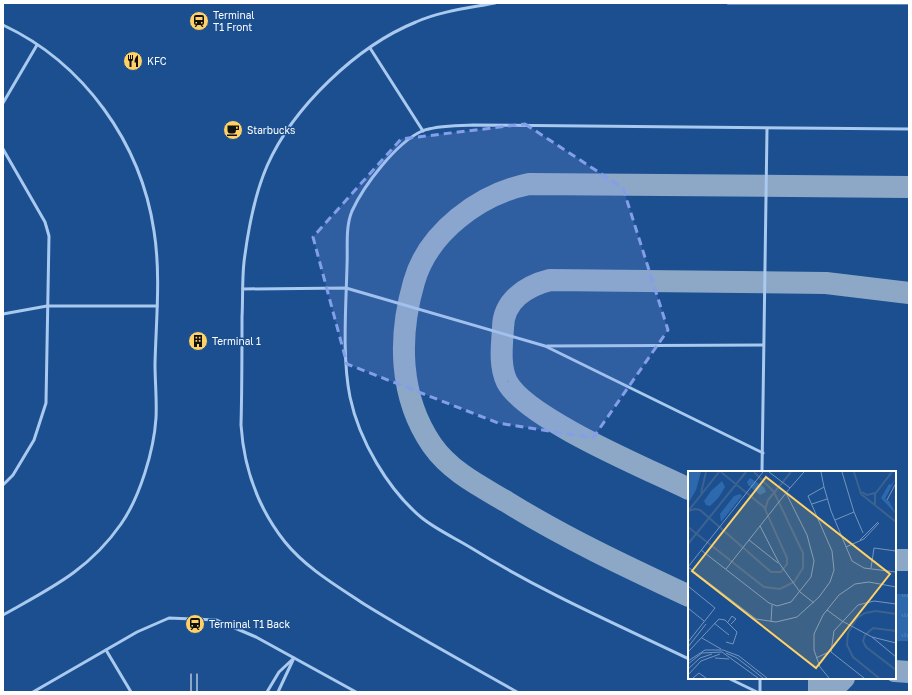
<svg xmlns="http://www.w3.org/2000/svg" width="912" height="695" font-family="'Golos Text',sans-serif">
  <defs>
    <pattern id="grass-tufts" width="24" height="20" patternUnits="userSpaceOnUse"><rect width="24" height="20" fill="#2e69ad"/><path d="M3 7l-1-3M5 7V3M7 7l1-3M15 17l-1-3M17 17v-4M19 17l1-3" fill="none" stroke="#4d80b9"/></pattern>
  </defs>
  <rect width="100%" height="100%" fill="#1b4f8f"/>
  <rect fill="url(#grass-tufts)" x="895" y="594" width="14" height="47"/>
  <g fill="none" stroke-linecap="round" stroke-linejoin="round">
    <g stroke="#8da7c7" stroke-width="22">
      <path d="M 689,489 C 648,469 527,419 507,382 C 499,366 502,345 503,328 C 503,301 526,286 550,280 L 826,283 L 909,293"/>
      <polyline points="895,560 909,560"/>
      <path d="M 689,596 C 627,567 565,538 507,502 C 480,486 451,472 432,445 C 399,397 398,337 414,282 C 428,232 480,194 529,184 L 909,187"/>
      <polyline points="895,671 909,672"/>
      <polyline points="819,692 819,678"/>
      <polyline points="830,692 844,678"/>
    </g>
    <g stroke="#a9c9ee" stroke-width="3">
      <path d="M 495,3 C 469,8 441,11 416,22 C 357,46 293,107 267,166 C 254,196 248,230 244,262 C 242,280 243,299 242,317 C 242,353 242,389 241,425 C 244,470 258,508 285,542 C 306,568 337,586 364,604 C 414,635 466,663 517,692"/>
      <polyline points="728,3 909,3"/>
      <path d="M 3,25 C 84,63 141,143 154,231 C 161,275 156,321 155,364 C 155,382 157,401 156,418 C 154,450 140,497 121,524 C 89,570 51,588 3,615"/>
      <polyline points="370,48 423,131"/>
      <polyline points="3,103 37,45"/>
      <polyline points="3,149 45,222 49,236 46,403 34,440 13,475 3,485"/>
      <polyline points="243,289 346,288 545,346 763,453"/>
      <polyline points="3,314 47,306 157,306"/>
      <polyline points="547,346 763,345"/>
      <polyline points="762,472 767,129"/>
      <polyline points="106,650 131,692"/>
      <path d="M 689,659 C 616,624 542,592 473,549 C 457,539 437,530 422,518 C 388,490 359,440 350,397 C 342,358 346,306 347,266 C 348,248 345,228 352,211 C 364,185 396,143 422,131 C 437,125 458,126 473,125 L 909,129"/>
      <polyline points="728,678 757,692"/>
      <polyline points="33,692 137,632 169,618 216,620 256,637 356,692"/>
      <polyline points="267,692 279,672 294,658"/>
      <polyline points="278,692 293,660"/>
      <polyline points="760,692 760,678"/>
    </g>
    <g stroke="#fff" stroke-width="1">
      <polyline points="191,692 191,674"/>
      <polyline points="197,692 197,674"/>
    </g>
  </g>
  <path fill="#839eea" fill-opacity="0.2" stroke="#839eea" stroke-width="3" stroke-dasharray="8 5" stroke-linejoin="round" d="M 525,124 L 623,188 L 668,330 L 593,438 L 498,423 L 347,364 L 313,237 L 401,139 Z"/>
  <defs>
    <symbol id="station-disc" viewBox="-11 -11 22 22"><circle r="9.5" fill="#ffd166" stroke="#1b4f8f"/><path d="M-3-6H3Q5-6 5-4V2Q5 4 3 4L4.5 6H3L1.5 4h-3L-3 6H-4.5L-3 4Q-5 4-5 2V-4Q-5-6-3-6ZM-3.5-4v3h7v-3ZM-3.5 1v1.5H-2V1ZM2 1v1.5H3.5V1Z" fill="#111"/></symbol>
    <symbol id="restaurant-disc" viewBox="-11 -11 22 22"><circle r="9.5" fill="#ffd166" stroke="#1b4f8f"/><path d="M-5-6h1v4h1v-4h1v4h1v-4h1v5L-1.5 .5V6h-2V.5L-5-1ZM5-6V6H3V1.5H1.5Q1.5-4 5-6Z" fill="#111"/></symbol>
    <symbol id="cafe-disc" viewBox="-11 -11 22 22"><circle r="9.5" fill="#ffd166" stroke="#1b4f8f"/><path d="M-5.5-4.5H6V0H3Q3 3.5 0 3.5H-2.5Q-5.5 3.5-5.5 0ZM3-3.2v2h1.7v-2ZM-6 4.5H4V6H-6Z" fill="#111"/></symbol>
    <symbol id="building-disc" viewBox="-11 -11 22 22"><circle r="9.5" fill="#ffd166" stroke="#1b4f8f"/><path d="M-4-6H4V6H1V3H-1V6H-4ZM-2.5-4.3h1.7v1.8h-1.7ZM.8-4.3h1.7v1.8H.8ZM-2.5-1h1.7V.8h-1.7ZM.8-1h1.7V.8H.8Z" fill="#111"/></symbol>
  </defs>
  <g fill-rule="evenodd">
    <use href="#station-disc" x="188" y="10" width="22" height="22"/>
    <use href="#restaurant-disc" x="122" y="50" width="22" height="22"/>
    <use href="#cafe-disc" x="222" y="119" width="22" height="22"/>
    <use href="#building-disc" x="187" y="330" width="22" height="22"/>
    <use href="#station-disc" x="184" y="613" width="22" height="22"/>
  </g>
  <g text-anchor="middle" stroke-width="3" stroke-linejoin="round" paint-order="stroke">
    <g font-size="10" fill="#fff" stroke="#1b4f8f" text-anchor="start">
      <text x="213" y="19">Terminal<tspan x="213" dy="12">T1 Front</tspan></text>
      <text x="147" y="65">KFC</text>
      <text x="247" y="134">Starbucks</text>
      <text x="212" y="345">Terminal 1</text>
      <text x="209" y="628">Terminal T1 Back</text>
    </g>
  </g>
  <g transform="translate(688 471)">
    <rect width="208" height="208" fill="#1b4f8f"/>
    <path d="M 0,1 L 13,1 L 8,19 L 0,33 ZM 62,7 L 76,16 L 78,21 L 72,24 L 60,14 L 59,11 ZM 208,7 L 197,28 L 201,30 L 208,43 L 193,27 L 201,13 L 203,14 ZM 34,10 L 37,16 L 31,26 L 22,35 L 18,34 L 16,30 L 23,20 ZM 52,23 L 54,25 L 33,51 L 32,43 L 46,25 Z" fill="#2e69ad"/>
    <path fill="none" stroke="#3c6290" stroke-width="2" d="M 166,1 L 173,23 L 208,51M 174,21 L 179,24 L 187,22M 13,22 L 18,1M 187,34 L 187,23 L 204,1M 1,39 L 31,1M 77,39 L 80,29 L 103,1M 0,40 L 7,38 L 12,39 L 83,101 L 93,101 L 99,93 L 99,87 L 76,36 L 33,1M 0,56 L 76,116 L 92,118 L 106,111 L 115,97 L 115,82 L 86,21 L 66,1M 0,73 L 58,1M 208,160 L 185,157 L 177,164 L 175,170 L 178,176 L 208,199M 191,207 L 165,186 L 159,174 L 160,162 L 169,147 L 177,142 L 188,140 L 208,143"/>
    <path fill="none" stroke="#7695bc" stroke-width="1" d="M 133,1 L 136,16M 102,17 L 116,1M 199,29 L 208,12M 124,33 L 139,28M 166,41 L 175,62M 147,49 L 166,41 L 154,1M 72,55 L 91,92 L 112,121 L 126,132M 61,69 L 90,92M 172,69 L 190,51M 158,76 L 176,68 L 191,52M 13,79 L 81,132 L 89,135 L 103,131 L 123,106 L 126,90 L 119,64 L 98,22M 0,96 L 68,148 L 88,151 L 109,146 L 131,126 L 142,111 L 146,99 L 144,80 L 120,25 L 136,16 L 143,40 L 164,90 L 176,97 L 208,101M 0,96 L 75,1M 183,97 L 186,77 L 208,80M 38,98 L 102,17 L 81,1M 0,115 L 27,137 L 0,171M 0,137 L 16,150M 139,139 L 154,150 L 184,166 L 208,186M 40,151 L 44,145 L 48,148 L 43,153M 83,151 L 84,134M 26,152 L 41,164M 184,166 L 208,172M 14,167 L 33,178M 0,176 L 18,153M 0,181 L 31,148 L 37,149 L 49,161 L 45,173 L 38,171M 38,182 L 49,187 L 75,207M 27,187 L 41,188M 128,187 L 143,180M 0,190 L 17,179 L 35,179 L 51,185 L 79,207M 0,193 L 14,182 L 34,181 L 70,207M 0,198 L 12,187 L 24,183M 0,204 L 13,190 L 32,183M 5,207 L 11,202 L 18,207M 141,207 L 132,196 L 126,179 L 126,163 L 135,144 L 151,124 L 167,113 L 181,111 L 208,116M 176,207 L 143,181 L 146,160 L 170,134 L 186,130 L 208,133"/>
    <path fill="#ffd166" fill-opacity="0.15" stroke="#ffd166" stroke-width="2" d="M 78,6 L 202,103 L 128,197 L 4,100 Z"/>
    <rect width="208" height="208" fill="none" stroke="#fff" stroke-width="2"/>
  </g>
  <rect width="912" height="695" fill="none" stroke="#ffffff" stroke-width="8"/>
</svg>
